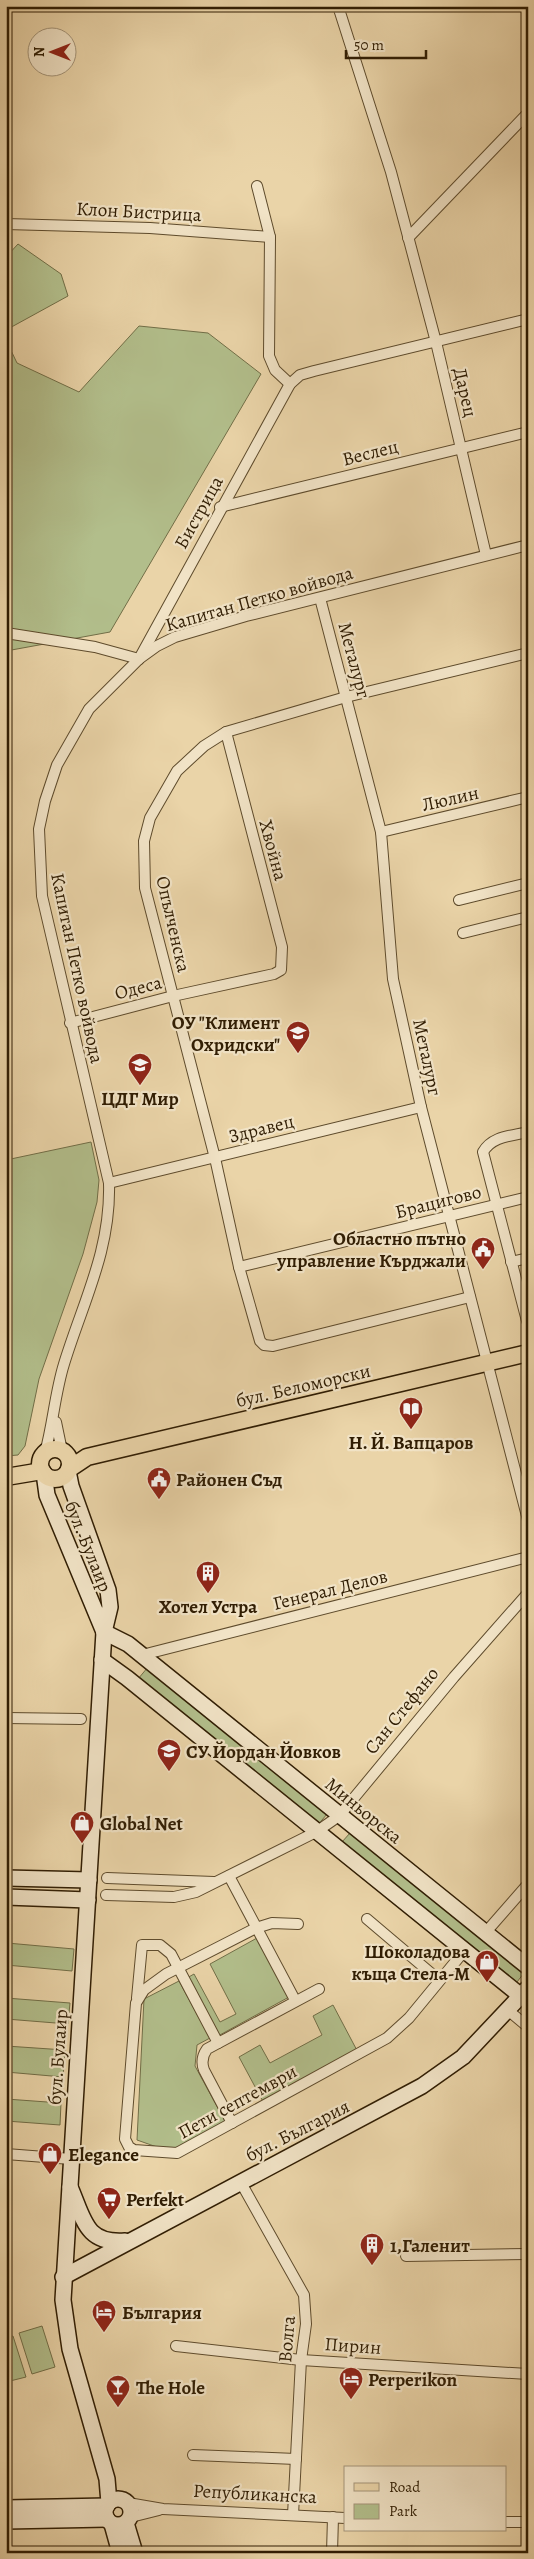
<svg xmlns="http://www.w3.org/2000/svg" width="534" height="2559" font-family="Alegreya,serif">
  <rect width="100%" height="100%" fill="#ead4a8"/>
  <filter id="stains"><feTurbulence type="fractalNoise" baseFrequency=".004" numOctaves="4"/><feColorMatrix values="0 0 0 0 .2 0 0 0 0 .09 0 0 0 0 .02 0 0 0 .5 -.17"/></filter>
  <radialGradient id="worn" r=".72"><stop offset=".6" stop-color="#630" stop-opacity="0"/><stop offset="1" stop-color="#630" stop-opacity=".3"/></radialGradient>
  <g fill="#b2be8b" stroke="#716e47">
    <polygon points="18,244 61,274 68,296 6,330 6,257"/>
    <polygon points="139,326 208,333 261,374 110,632 6,651 6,340 17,363 79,392"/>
    <polygon points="91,1142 99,1180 97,1202 83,1254 39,1379 25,1446 18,1455 6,1456 6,1160"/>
    <polygon points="148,1667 327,1814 317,1826 138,1679"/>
    <polygon points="350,1833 524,1973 517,1982 342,1842"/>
    <polygon points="257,1938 289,1997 218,2036 187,1978 194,1974 220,2022 236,2014 210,1964"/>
    <polygon points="7,1943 74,1949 72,1971 6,1965"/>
    <polygon points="179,1981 210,2038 197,2045 195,2066 226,2123 171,2152 137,2140 144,1999"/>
    <polygon points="6,1998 70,2003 68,2024 6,2019"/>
    <polygon points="333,2005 361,2058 267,2109 239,2057 260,2045 270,2063 322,2035 313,2016"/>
    <polygon points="6,2046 65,2050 63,2077 6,2072"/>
    <polygon points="6,2099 61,2103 60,2125 6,2121"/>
    <polygon points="42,2326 55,2367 32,2374 19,2333"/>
    <polygon points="13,2336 26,2377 6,2382 6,2338"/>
  </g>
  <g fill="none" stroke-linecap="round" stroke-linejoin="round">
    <defs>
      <g id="minor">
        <polyline points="338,6 391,172 436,342 486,555"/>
        <polyline points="257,186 270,237 269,356 275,370 290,384"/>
        <polyline points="6,224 150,228 270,237"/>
        <polyline points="408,238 528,113"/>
        <polyline points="220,507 528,432"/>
        <polyline points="320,598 381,832 393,979 421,1107 528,1520"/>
        <polyline points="6,633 95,647 139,659 290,384 300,375 314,371 528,319"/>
        <polyline points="381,832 528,797"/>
        <polyline points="459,900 528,883"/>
        <polyline points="463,933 528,917"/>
        <polyline points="70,1023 173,996 274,974 281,970 282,947 226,732"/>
        <polyline points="109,1183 421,1107"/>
        <polyline points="511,1262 528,1258"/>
        <polyline points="239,1267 528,1197"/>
        <polyline points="470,1297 273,1346 264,1345 260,1341 239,1267 215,1158 145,888 144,841 150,818 177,771 204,746 226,732 346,697 528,653"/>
        <path d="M 527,1321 L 483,1152 C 492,1136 511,1136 528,1132"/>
        <polyline points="56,1422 62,1451"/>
        <path d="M 45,1453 C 53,1424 55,1393 64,1364 C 83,1302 111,1250 109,1183 L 42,896 L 39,829 L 45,801 L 57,765 L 89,709 L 139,659 L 157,646 L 175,637 L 246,616 L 528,545"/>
        <polyline points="142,1655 528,1557"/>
        <polyline points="6,1718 81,1719"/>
        <polyline points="229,1876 295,2000"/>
        <polyline points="107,1878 214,1882"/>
        <polyline points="106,1895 174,1897 196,1892 316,1832 339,1816 454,1677 528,1593"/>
        <polyline points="367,1919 439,1980"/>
        <polyline points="298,1924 272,1923 256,1928 166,1974 144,1990 136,2003 125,2139 129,2147 134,2150 177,2153 387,2038 409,2018 465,1950"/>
        <polyline points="486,1932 528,1884"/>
        <polyline points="137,1998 142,1945 160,1945 171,1954 218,2043"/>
        <polyline points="509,2011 528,2027"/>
        <path d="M 232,2123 L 204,2070 C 201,2062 202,2056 207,2049 L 319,1989"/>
        <polyline points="6,2154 71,2159"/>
        <polyline points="240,2181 304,2295 306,2324 301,2360 293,2515"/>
        <polyline points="406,2256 528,2254"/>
        <polyline points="176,2346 301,2360 528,2374"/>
        <polyline points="193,2455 296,2459"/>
        <polyline points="128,2503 163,2509 345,2518"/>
        <polyline points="131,2517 159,2510"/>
        <polyline points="505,2522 528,2522"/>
        <polyline points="332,2553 333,2517"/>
      </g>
      <g id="secondary">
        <polyline points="68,1471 71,1486 108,1590 110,1607 104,1632 63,2300 70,2349 107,2479 109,2503"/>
        <polyline points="44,1473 47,1495 104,1632"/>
        <polyline points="104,1632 128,1644 528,1967"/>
        <polyline points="102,1660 127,1678 521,1996"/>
        <polyline points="6,1878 89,1880"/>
        <polyline points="6,1897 88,1900"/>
        <path d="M 70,2187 C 84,2219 85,2244 125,2241"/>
        <polyline points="63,2277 422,2086 463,2057 528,1988"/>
        <circle cx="118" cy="2512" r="13"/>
        <polyline points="6,2508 107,2506"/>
        <polyline points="6,2521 107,2519"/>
        <polyline points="126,2523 135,2553"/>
        <polyline points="112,2524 120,2553"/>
      </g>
      <g id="primary">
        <circle cx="55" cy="1464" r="15"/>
        <polyline points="69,1469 87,1457 528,1353"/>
        <polyline points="6,1477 42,1471"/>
      </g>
    </defs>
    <use href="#minor" stroke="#5e4b2c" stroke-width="12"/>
    <use href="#secondary" stroke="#301d03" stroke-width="18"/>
    <use href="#primary" stroke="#301d03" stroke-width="19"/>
    <use href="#minor" stroke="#f1e3c6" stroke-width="10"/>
    <use href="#secondary" stroke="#f1e3c6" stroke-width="15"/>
    <use href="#primary" stroke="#ead4a8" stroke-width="16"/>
  </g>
  <defs>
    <symbol id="school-pin" viewBox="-11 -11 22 30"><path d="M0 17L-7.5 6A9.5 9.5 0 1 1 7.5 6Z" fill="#8f2418" stroke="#f1e3c6"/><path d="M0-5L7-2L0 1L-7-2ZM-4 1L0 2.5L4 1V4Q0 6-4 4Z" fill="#fff"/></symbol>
    <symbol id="civic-pin" viewBox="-11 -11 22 30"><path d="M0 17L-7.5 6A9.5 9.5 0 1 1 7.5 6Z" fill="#8f2418" stroke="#f1e3c6"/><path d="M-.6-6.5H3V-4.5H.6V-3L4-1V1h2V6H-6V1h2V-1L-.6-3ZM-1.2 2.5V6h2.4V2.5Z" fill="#fff"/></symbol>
    <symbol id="library-pin" viewBox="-11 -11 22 30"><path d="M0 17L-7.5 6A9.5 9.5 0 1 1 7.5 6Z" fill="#8f2418" stroke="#f1e3c6"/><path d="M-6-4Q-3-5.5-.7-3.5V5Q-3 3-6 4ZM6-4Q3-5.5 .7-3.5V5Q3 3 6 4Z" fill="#fff"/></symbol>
    <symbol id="building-pin" viewBox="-11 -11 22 30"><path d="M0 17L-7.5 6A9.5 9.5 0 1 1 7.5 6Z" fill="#8f2418" stroke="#f1e3c6"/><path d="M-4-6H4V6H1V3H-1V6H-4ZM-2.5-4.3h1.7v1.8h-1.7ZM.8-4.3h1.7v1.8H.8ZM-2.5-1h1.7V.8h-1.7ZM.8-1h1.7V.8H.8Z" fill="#fff"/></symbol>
    <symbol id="shop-pin" viewBox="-11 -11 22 30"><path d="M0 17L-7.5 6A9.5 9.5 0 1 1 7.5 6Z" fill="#8f2418" stroke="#f1e3c6"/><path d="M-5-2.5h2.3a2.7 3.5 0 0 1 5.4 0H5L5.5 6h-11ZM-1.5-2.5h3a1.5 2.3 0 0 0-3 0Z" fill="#fff"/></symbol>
    <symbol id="supermarket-pin" viewBox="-11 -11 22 30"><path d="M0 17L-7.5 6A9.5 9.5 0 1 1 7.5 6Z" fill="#8f2418" stroke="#f1e3c6"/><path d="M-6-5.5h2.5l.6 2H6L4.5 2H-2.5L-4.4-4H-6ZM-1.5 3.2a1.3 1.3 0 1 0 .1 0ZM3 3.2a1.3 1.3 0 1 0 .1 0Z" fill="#fff"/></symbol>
    <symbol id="hotel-pin" viewBox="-11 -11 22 30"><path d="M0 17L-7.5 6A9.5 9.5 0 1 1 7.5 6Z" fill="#8f2418" stroke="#f1e3c6"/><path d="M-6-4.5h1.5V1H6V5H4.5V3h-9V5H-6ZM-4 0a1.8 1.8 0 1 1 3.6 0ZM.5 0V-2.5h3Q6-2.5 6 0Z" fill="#fff"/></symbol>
    <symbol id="bar-pin" viewBox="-11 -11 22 30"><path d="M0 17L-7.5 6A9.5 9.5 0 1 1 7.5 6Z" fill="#8f2418" stroke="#f1e3c6"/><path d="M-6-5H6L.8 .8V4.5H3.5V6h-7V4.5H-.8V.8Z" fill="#fff"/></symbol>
  </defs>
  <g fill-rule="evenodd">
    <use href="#school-pin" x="284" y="1019" width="28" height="38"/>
    <use href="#school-pin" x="126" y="1051" width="28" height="38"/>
    <use href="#civic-pin" x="469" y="1235" width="28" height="38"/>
    <use href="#library-pin" x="397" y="1395" width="28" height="38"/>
    <use href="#civic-pin" x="145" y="1465" width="28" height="38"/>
    <use href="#building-pin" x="194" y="1559" width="28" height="38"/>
    <use href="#school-pin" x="155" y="1737" width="28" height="38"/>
    <use href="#shop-pin" x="68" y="1809" width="28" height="38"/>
    <use href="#shop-pin" x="473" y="1948" width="28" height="38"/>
    <use href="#shop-pin" x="36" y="2140" width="28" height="38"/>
    <use href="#supermarket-pin" x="95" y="2185" width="28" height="38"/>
    <use href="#building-pin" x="358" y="2231" width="28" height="38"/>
    <use href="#hotel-pin" x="90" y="2298" width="28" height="38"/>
    <use href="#hotel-pin" x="337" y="2365" width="28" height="38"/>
    <use href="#bar-pin" x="104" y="2373" width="28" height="38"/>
  </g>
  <g text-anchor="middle" stroke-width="4.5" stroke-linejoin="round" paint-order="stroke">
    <g font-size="19" fill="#301d03" stroke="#f1e3c6">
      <text transform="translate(139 211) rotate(3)" y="7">Клон Бистрица</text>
      <text transform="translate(466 392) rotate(77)" y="7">Дарец</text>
      <text transform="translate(370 452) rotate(-14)" y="7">Веслец</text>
      <text transform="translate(198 512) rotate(-61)" y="7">Бистрица</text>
      <text transform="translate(259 598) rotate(-16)" y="7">Капитан Петко войвода</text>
      <text transform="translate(355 660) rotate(75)" y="7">Металург</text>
      <text transform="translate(450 798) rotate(-13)" y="7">Люлин</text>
      <text transform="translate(274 850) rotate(75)" y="7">Хвойна</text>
      <text transform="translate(174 924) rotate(77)" y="7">Опълченска</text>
      <text transform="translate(78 968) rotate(78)" y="7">Капитан Петко войвода</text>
      <text transform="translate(138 987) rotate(-14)" y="7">Одеса</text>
      <text transform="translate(428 1057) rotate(78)" y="7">Металург</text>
      <text transform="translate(261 1128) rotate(-14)" y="7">Здравец</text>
      <text transform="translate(438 1201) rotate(-14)" y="7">Брацигово</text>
      <text transform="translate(303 1385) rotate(-13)" y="7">бул. Беломорски</text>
      <text transform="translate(89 1546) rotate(68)" y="7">бул. Булаир</text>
      <text transform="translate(330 1589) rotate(-14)" y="7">Генерал Делов</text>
      <text transform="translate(401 1710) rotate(-51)" y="7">Сан Стефано</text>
      <text transform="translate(364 1810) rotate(39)" y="7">Миньорска</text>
      <text transform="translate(57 2057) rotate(-86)" y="7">бул. Булаир</text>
      <text transform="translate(237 2101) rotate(-29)" y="7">Пети септември</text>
      <text transform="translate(297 2130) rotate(-27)" y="7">бул. България</text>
      <text transform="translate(286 2339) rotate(-85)" y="7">Волга</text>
      <text transform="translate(353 2345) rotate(4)" y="7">Пирин</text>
      <text transform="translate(255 2493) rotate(3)" y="7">Републиканска</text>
    </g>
    <g font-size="19" font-weight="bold" fill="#301d03" stroke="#f1e3c6" text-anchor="start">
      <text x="280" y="1029" text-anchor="end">ОУ "Климент<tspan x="280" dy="22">Охридски"</tspan></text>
      <text x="140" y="1105" text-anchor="middle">ЦДГ Мир</text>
      <text x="466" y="1245" text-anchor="end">Областно пътно<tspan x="466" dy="22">управление Кърджали</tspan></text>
      <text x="411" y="1449" text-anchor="middle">Н. Й. Вапцаров</text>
      <text x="176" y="1486">Районен Съд</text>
      <text x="208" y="1613" text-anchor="middle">Хотел Устра</text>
      <text x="186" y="1758">СУ Йордан Йовков</text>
      <text x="100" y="1830">Global Net</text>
      <text x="470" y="1958" text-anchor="end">Шоколадова<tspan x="470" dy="22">къща Стела-М</tspan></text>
      <text x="68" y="2161">Elegance</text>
      <text x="126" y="2206">Perfekt</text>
      <text x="390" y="2252">1,Галенит</text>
      <text x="122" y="2319">България</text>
      <text x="368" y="2386">Perperikon</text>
      <text x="136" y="2394">The Hole</text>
    </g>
  </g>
  <rect width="534" height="2559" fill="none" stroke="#ead4a8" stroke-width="25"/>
  <rect x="8" y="8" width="519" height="2544" fill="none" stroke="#301d03" stroke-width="2.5"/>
  <rect x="12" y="12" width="509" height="2534" fill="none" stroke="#301d03"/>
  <rect x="344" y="2466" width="162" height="65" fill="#f1e3c6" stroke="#a49478"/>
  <rect x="354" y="2483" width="25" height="8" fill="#ead4a8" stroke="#a49478"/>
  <text x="389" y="2492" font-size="15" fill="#301d03">Road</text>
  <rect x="354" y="2504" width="25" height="15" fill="#b2be8b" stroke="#a49478"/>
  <text x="389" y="2516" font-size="15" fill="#301d03">Park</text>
  <g transform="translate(52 52) rotate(270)"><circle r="24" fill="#f1e3c6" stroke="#a49478"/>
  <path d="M0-4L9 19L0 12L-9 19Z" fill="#8f2418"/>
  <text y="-8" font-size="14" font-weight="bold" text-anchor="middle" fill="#301d03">N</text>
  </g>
  <path d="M346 50v8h80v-8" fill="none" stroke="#301d03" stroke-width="2.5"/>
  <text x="354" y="50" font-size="15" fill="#301d03" stroke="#f1e3c6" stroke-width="4" paint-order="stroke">50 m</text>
  <rect width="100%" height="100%" filter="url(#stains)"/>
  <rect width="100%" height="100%" fill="url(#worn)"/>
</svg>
